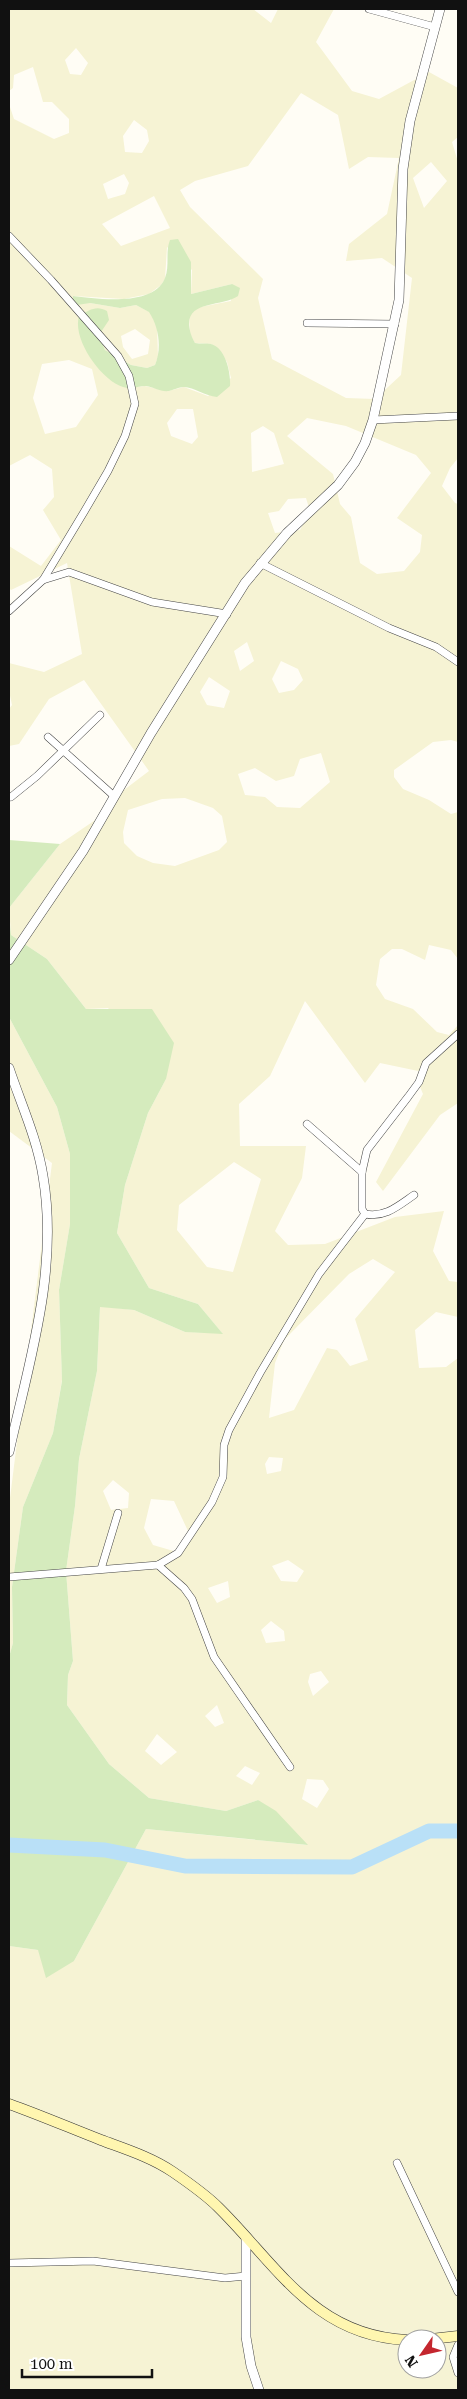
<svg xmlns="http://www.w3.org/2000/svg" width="467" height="2399" font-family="'Roboto Serif',serif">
  <rect width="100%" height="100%" fill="#fffdf5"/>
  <g fill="#f6f3d4" fill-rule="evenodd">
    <path d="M 9,9 L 253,9 L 271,23 L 278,9 L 334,9 L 316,42 L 352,91 L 379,99 L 429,72 L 458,88 L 458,137 L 452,142 L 458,162 L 458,458 L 450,468 L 442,486 L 455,503 L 458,504 L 458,742 L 451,740 L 433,742 L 394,770 L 394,777 L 403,789 L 429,800 L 451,814 L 458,812 L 458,959 L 451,950 L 429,945 L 425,960 L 402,949 L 392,949 L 380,959 L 376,985 L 385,999 L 413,1009 L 437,1032 L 449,1035 L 458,1025 L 458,1103 L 440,1115 L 383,1191 L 376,1182 L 423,1094 L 418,1082 L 423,1072 L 380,1063 L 365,1083 L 305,1001 L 270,1076 L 239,1104 L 240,1146 L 306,1146 L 302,1178 L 275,1231 L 288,1245 L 325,1244 L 395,1217 L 444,1211 L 433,1251 L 449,1281 L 458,1282 L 458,1317 L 436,1312 L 415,1330 L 419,1368 L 446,1367 L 458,1358 L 458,2390 L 9,2390 L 9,1946 L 38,1950 L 74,1961 L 146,1829 L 307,1845 L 258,1800 L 226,1811 L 149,1798 L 109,1764 L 67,1705 L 68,1675 L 73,1661 L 66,1571 L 75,1506 L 79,1459 L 97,1371 L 100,1306 L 134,1310 L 185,1332 L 222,1333 L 198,1304 L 149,1288 L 117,1233 L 125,1185 L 148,1113 L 166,1079 L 108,1008 L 86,1009 L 47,959 L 11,935 L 9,908 L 60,844 L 107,812 L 116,796 L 149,771 L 84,680 L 49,699 L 19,744 L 9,746 L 9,709 L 12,705 L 9,691 L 9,663 L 44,672 L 82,654 L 67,563 L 11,590 L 9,588 L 9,546 L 41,566 L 61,540 L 43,510 L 54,497 L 52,469 L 30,455 L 9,466 L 9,104 L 14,119 L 54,139 L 69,133 L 69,119 L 52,102 L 43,102 L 33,67 L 14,75 L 13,88 L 9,91 ZM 76,48 L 88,63 L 81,75 L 70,74 L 65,60 ZM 301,93 L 338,115 L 349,169 L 368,157 L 399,158 L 387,214 L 349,244 L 346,261 L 382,258 L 412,278 L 401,375 L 375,399 L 346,398 L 272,359 L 258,298 L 263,279 L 190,207 L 180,190 L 195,181 L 248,166 ZM 134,120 L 147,130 L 149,141 L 142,153 L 125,152 L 123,136 ZM 431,162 L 447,181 L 424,208 L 413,178 ZM 124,174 L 129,183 L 125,194 L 108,199 L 103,184 ZM 154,196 L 170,228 L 121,246 L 102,224 ZM 167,247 L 192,270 L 191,294 L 232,284 L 231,301 L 200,307 L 193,310 L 189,317 L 190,336 L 195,343 L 211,344 L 218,349 L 227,362 L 231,378 L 208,396 L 184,387 L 168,391 L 145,386 L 129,388 L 79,316 L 99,335 L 105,350 L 131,365 L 147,368 L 155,365 L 158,357 L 157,326 L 150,312 L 136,305 L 120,308 L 90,303 L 78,303 L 73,296 L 124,299 L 149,294 L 161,285 L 165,279 ZM 135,329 L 150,340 L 148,354 L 132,359 L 123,347 L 121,336 ZM 69,360 L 92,369 L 98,395 L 76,427 L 45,434 L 33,398 L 42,364 ZM 177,409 L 193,409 L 198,437 L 192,444 L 171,436 L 167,423 ZM 307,418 L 346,426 L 416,455 L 431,473 L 397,518 L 422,535 L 420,552 L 404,571 L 377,574 L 360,563 L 351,517 L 340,504 L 333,474 L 287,436 ZM 263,426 L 274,433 L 284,464 L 252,472 L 251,433 ZM 306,498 L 310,511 L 300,530 L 275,533 L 268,513 L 279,511 L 288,499 ZM 247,642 L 254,661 L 240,671 L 234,651 ZM 281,661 L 298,669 L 303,680 L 294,690 L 279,693 L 272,679 ZM 209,677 L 230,691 L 224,708 L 207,705 L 200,692 ZM 321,753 L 330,782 L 300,808 L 277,807 L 265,797 L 245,795 L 238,774 L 255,768 L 276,781 L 294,776 L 300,759 ZM 185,798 L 213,808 L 222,816 L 227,842 L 219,850 L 175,866 L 153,863 L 137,856 L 124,843 L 123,832 L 128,810 L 162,799 ZM 234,1162 L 261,1179 L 233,1272 L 207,1267 L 177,1230 L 179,1205 ZM 373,1259 L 395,1272 L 355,1319 L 368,1360 L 350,1366 L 337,1350 L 327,1348 L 294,1410 L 269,1418 L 275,1363 L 284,1340 L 349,1274 ZM 269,1457 L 283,1458 L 281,1471 L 267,1474 L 265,1464 ZM 113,1480 L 129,1493 L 128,1508 L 111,1510 L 103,1491 ZM 151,1499 L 174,1501 L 188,1531 L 177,1552 L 153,1545 L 144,1528 ZM 288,1560 L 304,1571 L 297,1582 L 281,1581 L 272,1566 ZM 228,1581 L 230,1597 L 217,1603 L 208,1588 ZM 271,1621 L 284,1631 L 285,1641 L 266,1643 L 261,1630 ZM 321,1671 L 329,1682 L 313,1696 L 308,1682 L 310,1674 ZM 217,1705 L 224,1723 L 215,1727 L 205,1716 ZM 157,1734 L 177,1752 L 161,1765 L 145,1751 ZM 245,1766 L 260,1773 L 252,1785 L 236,1776 ZM 307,1779 L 323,1780 L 329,1789 L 317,1808 L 302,1799 ZM 407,2339 L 437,2339 L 437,2369 L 407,2369 Z"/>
    <polygon points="9,1017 57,1107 70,1154 70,1224 59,1290 62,1380 53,1433 23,1507 12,1587 13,1643 9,1657 9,1506 52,1163 9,1131"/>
  </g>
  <g fill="#d5ebbd">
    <path d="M 178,239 L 191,262 L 191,294 L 232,284 L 240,288 L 238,296 C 223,307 188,300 189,325 C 190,332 191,336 195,343 C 200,344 206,343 211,344 C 226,348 231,374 230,386 L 217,397 C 205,396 194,387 184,387 C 179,387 173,390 169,391 C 160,392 154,387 146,386 C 138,386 131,390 123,387 C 101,380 72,339 79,316 C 90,310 96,305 107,311 L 109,320 L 99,335 L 105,350 L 131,365 L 147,368 L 155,365 C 162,348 159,327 149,312 L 136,305 L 120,308 L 90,303 L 77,305 L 73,303 L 73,296 C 97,299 154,307 165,278 C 170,265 165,252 170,240 Z"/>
    <polygon points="9,840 60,844 9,908"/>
    <polygon points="9,915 11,935 47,959 86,1009 152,1009 174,1043 166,1079 148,1113 125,1185 117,1233 149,1288 198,1304 223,1334 185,1332 134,1310 100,1307 97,1371 79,1459 75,1506 66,1571 73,1661 68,1675 67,1705 109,1764 149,1798 226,1811 258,1800 276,1811 308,1845 146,1829 74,1961 46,1978 38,1950 9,1946 9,1657 13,1643 12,1587 23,1507 53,1433 62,1381 59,1290 70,1224 70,1154 57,1107 9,1017"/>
  </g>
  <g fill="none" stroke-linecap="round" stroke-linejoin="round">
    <polyline stroke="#b9e0f7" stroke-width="15" points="9,1845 105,1850 185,1866 352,1867 429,1831 458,1831"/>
    <defs>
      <g id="minor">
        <polyline points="369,9 435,27"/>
        <polyline points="9,236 51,280 118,356 129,376 135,404 125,436 108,471 84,512 43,580 9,611"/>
        <polyline points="307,323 395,324"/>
        <polyline points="373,420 458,416"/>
        <polyline points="260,563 389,628 436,647 458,662"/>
        <polyline points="43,580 69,572 152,602 227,614"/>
        <polyline points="48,737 114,796"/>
        <polyline points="11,797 37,776 100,715"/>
        <polyline points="307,1124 362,1172"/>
        <path d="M 365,1214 C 385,1218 398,1206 414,1195"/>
        <polyline points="158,1565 184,1588 192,1599 214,1657 290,1767"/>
        <polyline points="101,1569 118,1513"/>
        <polyline points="9,1577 158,1565 178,1553 212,1502 223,1477 224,1445 229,1430 260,1373 319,1274 365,1214 362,1209 362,1172 367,1150 408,1097 419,1082 426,1063 458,1034"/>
        <polyline points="397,2163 458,2292"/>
        <polyline points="9,2263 93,2261 225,2278 246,2276"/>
        <polyline points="458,2345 453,2357 458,2373"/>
      </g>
      <g id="tertiary">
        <polyline points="9,960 83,851 151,733 245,583 287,533 338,485 355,462 365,443 373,420 399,300 403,169 410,121 440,9"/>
        <path d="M 9,1068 C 21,1104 37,1138 43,1176 C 59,1270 29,1362 9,1452"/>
        <polyline points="246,2238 246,2337 251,2366 259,2390"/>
      </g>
      <g id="secondary">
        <path d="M 9,2104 C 40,2115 70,2128 101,2140 C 125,2149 151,2157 173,2172 C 189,2183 205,2194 218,2207 C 277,2265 314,2336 407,2340"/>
        <polyline points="431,2339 458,2336"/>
      </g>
    </defs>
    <use href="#minor" stroke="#444" stroke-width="8"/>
    <use href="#tertiary" stroke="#444" stroke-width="10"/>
    <use href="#secondary" stroke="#333" stroke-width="11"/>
    <use href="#minor" stroke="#fff" stroke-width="7"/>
    <use href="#tertiary" stroke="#fff" stroke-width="9"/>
    <use href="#secondary" stroke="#fff6b0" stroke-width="10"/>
  </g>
  <rect width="467" height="2399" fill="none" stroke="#111111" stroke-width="20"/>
  <g transform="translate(422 2354) rotate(236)"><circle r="24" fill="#ffffff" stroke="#a0a0a0"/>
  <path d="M0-4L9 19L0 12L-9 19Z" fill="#c4262e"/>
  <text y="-8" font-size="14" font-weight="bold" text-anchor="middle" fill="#111111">N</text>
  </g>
  <path d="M22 2369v8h130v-8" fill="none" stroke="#111111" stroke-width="2.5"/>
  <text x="30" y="2369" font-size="15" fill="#111111" stroke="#ffffff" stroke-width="4" paint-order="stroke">100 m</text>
</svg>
